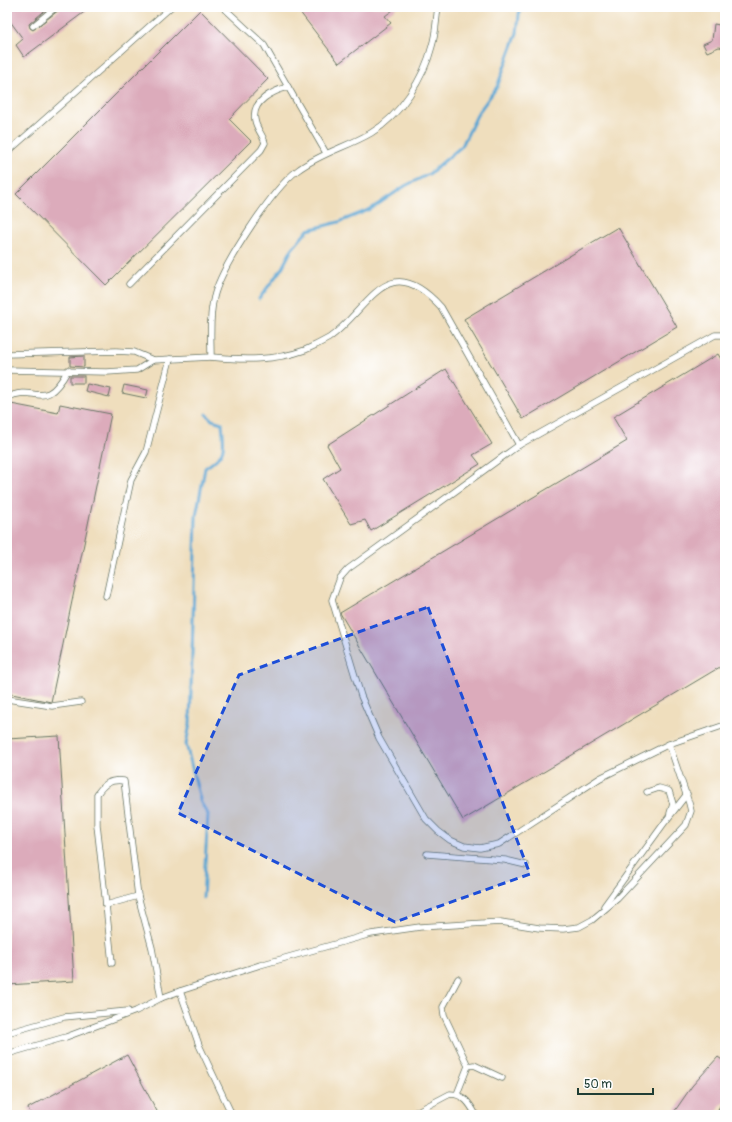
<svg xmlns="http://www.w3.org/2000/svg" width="732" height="1122" font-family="Pangolin,sans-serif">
  <rect width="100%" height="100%" fill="#fff"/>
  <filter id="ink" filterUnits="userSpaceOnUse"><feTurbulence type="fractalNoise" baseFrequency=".025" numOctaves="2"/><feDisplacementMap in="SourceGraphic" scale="8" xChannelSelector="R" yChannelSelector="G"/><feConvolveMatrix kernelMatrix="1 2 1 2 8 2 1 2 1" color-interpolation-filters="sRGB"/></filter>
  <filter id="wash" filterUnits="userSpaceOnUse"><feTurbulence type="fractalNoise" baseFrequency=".012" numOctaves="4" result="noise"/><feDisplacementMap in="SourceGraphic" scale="16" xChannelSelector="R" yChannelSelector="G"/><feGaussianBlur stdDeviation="0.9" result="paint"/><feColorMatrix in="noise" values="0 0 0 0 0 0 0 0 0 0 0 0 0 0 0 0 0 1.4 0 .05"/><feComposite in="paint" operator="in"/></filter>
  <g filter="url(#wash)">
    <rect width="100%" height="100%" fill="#efdebd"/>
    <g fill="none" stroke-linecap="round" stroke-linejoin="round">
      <g stroke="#5ba6d3" stroke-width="3">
        <polyline points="259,299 282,268 292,249 308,230 339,222 371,209 405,186 429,174 462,146 478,113 497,87 517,33 520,7"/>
        <path d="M 203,898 L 208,814 L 201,803 L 186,744 L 190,724 L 196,516 L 205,468 C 228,453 224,448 222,423 L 212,420 L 206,414"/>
      </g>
    </g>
    <g id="blocks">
      <g fill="#dcabbb">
        <polygon points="7,7 49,7 29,24 30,28 33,30 59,10 60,7 91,7 24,57 16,45 23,39 7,17"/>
        <polygon points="296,7 397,7 385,16 391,23 339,63"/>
        <polygon points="200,10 268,79 229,119 251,141 106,285 16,194"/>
        <polygon points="714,24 725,26 725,48 719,47 707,52 703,44 712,40"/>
        <polygon points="618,227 677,327 523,419 464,319"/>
        <polygon points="718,354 725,366 725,664 463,820 340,613 627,441 613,417"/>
        <polygon points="84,356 84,367 70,366 70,357"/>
        <polygon points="446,369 492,444 473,455 480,464 371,531 365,520 351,524 323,479 340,468 327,445"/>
        <rect x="70" y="376" width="14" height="7"/>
        <polygon points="87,384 111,389 109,397 85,391"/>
        <polygon points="124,385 148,390 146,398 122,393"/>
        <polygon points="11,404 58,413 60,404 111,414 51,702 7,693 7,421"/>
        <polygon points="59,736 74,981 7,985 7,739"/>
        <polygon points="127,1055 159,1115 31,1115 28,1108"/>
        <polygon points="718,1057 725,1062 725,1101 721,1104 715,1115 672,1115 692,1086"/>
      </g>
    </g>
  </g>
  <g filter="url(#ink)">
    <use href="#blocks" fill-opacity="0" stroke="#687564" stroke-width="1"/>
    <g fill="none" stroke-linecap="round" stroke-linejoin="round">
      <defs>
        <g id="service">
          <polyline points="223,7 264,45 326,153"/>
          <polyline points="33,26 56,7"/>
          <polyline points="10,150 171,7"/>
          <path d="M 129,284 L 261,150 L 265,143 C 263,135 256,128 255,120 C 251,101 273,91 288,87"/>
          <polyline points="725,335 715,335 519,445 348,569 340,578 332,600 361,696 379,738 426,819 438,831 450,840 464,846 480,848 499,844 600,778 669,744 725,725"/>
          <path d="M 7,354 L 116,351 L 134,352 L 153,360 L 211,357 C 211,338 209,316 214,297 C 221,267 273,188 298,170 C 321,153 347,147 371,133 C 400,116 424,78 432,46 C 436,33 436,20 438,7"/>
          <path d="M 211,357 C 242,360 275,361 305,350 C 312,347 322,342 329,338 C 370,309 386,247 441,307 L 519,445"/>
          <polyline points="7,370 107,372 137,370 153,360"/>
          <path d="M 7,398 C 36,382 43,415 68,370"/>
          <polyline points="106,596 131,480 146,452 170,359"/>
          <polyline points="7,699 52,706 81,702"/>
          <polyline points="647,792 659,788 669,791 673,804 670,813"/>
          <polyline points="427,854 505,860 526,865"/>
          <path d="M 106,905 L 97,825 L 97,794 C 104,784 110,779 124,781 L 138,896 L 152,948 L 161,998"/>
          <polyline points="604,906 665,822 687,794"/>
          <polyline points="112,963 106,905 138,896"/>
          <polyline points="180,991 199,1045 232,1115"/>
          <polyline points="7,1033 64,1017 128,1011"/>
          <polyline points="7,1054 66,1037 136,1011 161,998 180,991 260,965 371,934 420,927 501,922 539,928 563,929 579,927 592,920 617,899 686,825 691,811 689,803 669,744"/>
          <polyline points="468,1066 474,1065 502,1078"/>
          <polyline points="457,1094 468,1066 444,1015 443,1007 458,979"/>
          <path d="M 410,1115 L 450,1094 C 464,1094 470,1104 476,1115"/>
          <polyline points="719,1115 725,1106"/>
        </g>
      </defs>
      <use href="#service" stroke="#687564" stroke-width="7"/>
      <use href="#service" stroke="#fff" stroke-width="5.5"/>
    </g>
  </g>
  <path fill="#1d4ed8" fill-opacity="0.2" stroke="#1d4ed8" stroke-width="3" stroke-dasharray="8 5" stroke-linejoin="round" d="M 428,607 L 530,874 L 395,922 L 178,813 L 239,675 Z"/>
  <rect width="732" height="1122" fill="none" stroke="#fff" stroke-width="24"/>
  <path d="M578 1088v6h75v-6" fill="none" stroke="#1f3d34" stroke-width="2"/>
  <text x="584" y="1088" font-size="12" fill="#1f3d34" stroke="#ffffff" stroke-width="3" paint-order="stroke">50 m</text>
</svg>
